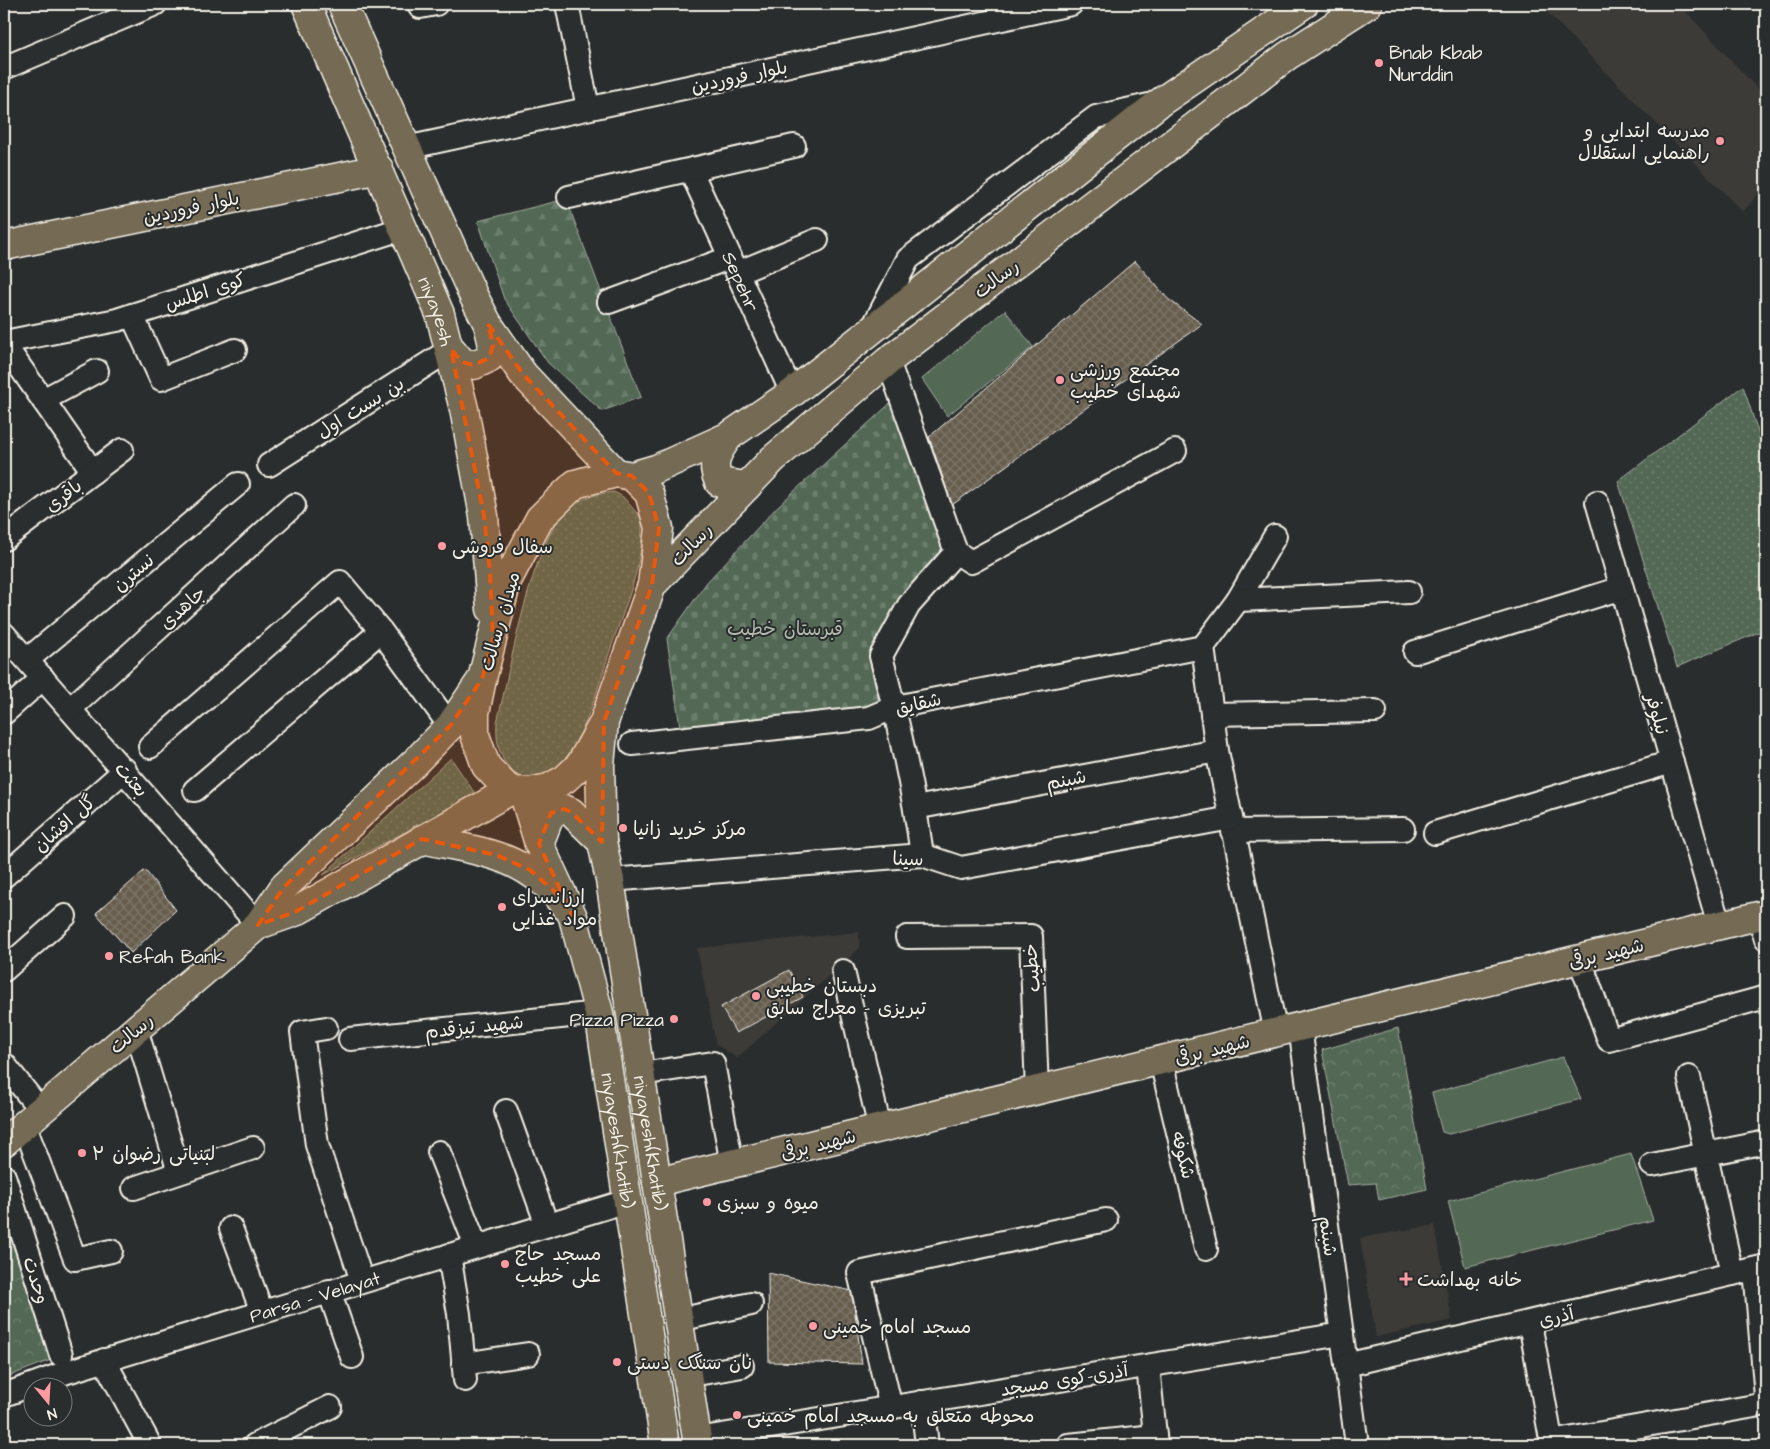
<svg xmlns="http://www.w3.org/2000/svg" width="1770" height="1449" font-family="'Architects Daughter','Playpen Sans Arabic',sans-serif">
  <defs>
    <pattern id="grass-dots" width="8" height="8" patternUnits="userSpaceOnUse" patternTransform="scale(1.25)"><rect width="8" height="8" fill="#536956"/><path d="M2 2h.1M6 6h.1" fill="none" stroke="#6c7f6e" stroke-width="1.8" stroke-linecap="round"/></pattern>
    <pattern id="forest-firs" width="22" height="20" patternUnits="userSpaceOnUse" patternTransform="scale(1.25)"><rect width="22" height="20" fill="#536956"/><path d="M5 1l3.5 6h-7zM16 11l3.5 6h-7z" fill="#6c7f6e"/></pattern>
    <pattern id="cemetery-stones" width="16" height="16" patternUnits="userSpaceOnUse" patternTransform="scale(1.25)"><rect width="16" height="16" fill="#536956"/><path d="M2 7V4a2 2 0 0 1 4 0v3zM10 15v-3a2 2 0 0 1 4 0v3z" fill="#6c7f6e"/></pattern>
    <pattern id="park-crowns" width="20" height="18" patternUnits="userSpaceOnUse" patternTransform="scale(1.25)"><rect width="20" height="18" fill="#536956"/><path d="M2 6a3 3 0 1 1 6 0M12 15a3 3 0 1 1 6 0" fill="none" stroke="#6c7f6e"/></pattern>
    <pattern id="building-cross-hatch" width="8" height="8" patternUnits="userSpaceOnUse" patternTransform="scale(1.25)"><rect width="8" height="8" fill="#665d4e"/><path d="M0 0l8 8M0 8l8-8" fill="none" stroke="#7c7568"/></pattern>
  </defs>
  <rect width="100%" height="100%" fill="#2a2d2e"/>
  <filter id="ink" filterUnits="userSpaceOnUse"><feTurbulence type="fractalNoise" baseFrequency=".02" numOctaves="2"/><feDisplacementMap in="SourceGraphic" scale="10" xChannelSelector="R" yChannelSelector="G"/><feConvolveMatrix kernelMatrix="1 2 1 2 8 2 1 2 1" color-interpolation-filters="sRGB"/></filter>
  <g filter="url(#ink)">
    <g fill="#3c3b38">
      <polygon points="1539,4 1679,4 1766,98 1766,184 1743,212"/>
      <polygon points="859,932 860,948 737,1058 716,1044 697,948"/>
      <polygon points="1435,1225 1452,1320 1376,1337 1360,1238"/>
    </g>
    <g fill="url(#grass-dots)" stroke="#a4ad9f">
      <polygon points="1743,386 1766,456 1766,629 1677,667 1618,481"/>
      <path d="M 614,492 L 623,497 L 642,519 C 642,528 642,537 641,546 C 637,580 623,612 612,645 C 598,685 585,742 554,772 C 543,782 521,780 512,771 C 498,756 496,742 497,722 C 510,671 531,542 568,509 C 582,497 597,494 614,492 Z"/>
      <polygon points="451,758 476,795 323,875"/>
    </g>
    <polygon fill="url(#forest-firs)" stroke="#a4ad9f" points="566,199 641,397 602,411 548,363 504,299 478,221"/>
    <polygon fill="url(#cemetery-stones)" stroke="#a4ad9f" points="896,398 947,551 903,602 869,657 880,708 680,727 667,639 707,582 778,506"/>
    <g fill="url(#park-crowns)" stroke="#a4ad9f">
      <polygon points="1398,1028 1427,1189 1379,1200 1376,1183 1348,1185 1322,1050"/>
      <polygon points="4,1218 51,1360 4,1378"/>
    </g>
    <g fill="#536956" stroke="#a4ad9f">
      <polygon points="1005,310 1033,347 947,416 922,379"/>
      <polygon points="1563,1057 1581,1099 1449,1134 1442,1132 1432,1093"/>
      <polygon points="1631,1154 1653,1220 1465,1267 1448,1201"/>
    </g>
    <g fill="url(#building-cross-hatch)" stroke="#f4f1e8">
      <polygon points="1135,261 1168,299 1202,324 952,505 929,437"/>
      <polygon points="145,870 176,910 131,953 96,913"/>
      <polygon points="789,970 803,997 736,1033 721,1007"/>
      <polygon points="768,1273 852,1291 862,1364 769,1362"/>
    </g>
    <g fill="none" stroke-linecap="round" stroke-linejoin="round">
      <defs>
        <g id="minor">
          <polyline points="567,4 588,108"/>
          <polyline points="420,7 436,4"/>
          <polyline points="4,68 155,4"/>
          <polyline points="406,148 1071,4"/>
          <path id="s1" d="M 691,171 L 792,393"/>
          <polyline points="569,197 794,146"/>
          <polyline points="737,273 817,240"/>
          <polyline points="609,302 729,258"/>
          <polyline points="132,315 161,379 235,350"/>
          <polyline points="873,327 908,259 1096,117 1158,103"/>
          <polyline points="4,342 117,320 404,228"/>
          <polyline points="4,344 93,472"/>
          <path d="M 888,361 L 956,552 L 909,605 L 881,656 C 898,721 913,788 922,855"/>
          <polyline points="43,400 97,371"/>
          <polyline points="269,465 451,349"/>
          <polyline points="1597,502 1719,925"/>
          <polyline points="1275,536 1238,600 1203,647 1217,751 1276,1033"/>
          <polyline points="4,539 122,450"/>
          <polyline points="956,552 971,562 1175,451"/>
          <polyline points="1238,600 1409,592"/>
          <polyline points="4,634 258,925"/>
          <polyline points="1415,652 1622,588"/>
          <polyline points="27,660 238,484"/>
          <polyline points="70,709 294,505"/>
          <polyline points="4,713 43,678"/>
          <polyline points="1212,714 1375,711"/>
          <polyline points="632,744 869,718 895,707 1203,647"/>
          <polyline points="150,747 340,582 381,631"/>
          <polyline points="195,790 381,631 450,726"/>
          <polyline points="915,808 1217,751"/>
          <polyline points="1233,831 1403,829"/>
          <polyline points="1435,833 1672,762"/>
          <polyline points="4,876 125,770"/>
          <polyline points="610,880 922,855 961,868 1231,818"/>
          <polyline points="1759,915 1766,939"/>
          <polyline points="907,937 1031,936 1037,1091"/>
          <polyline points="1580,960 1609,1040 1766,997"/>
          <polyline points="4,970 65,916"/>
          <polyline points="843,971 880,1129"/>
          <polyline points="1300,1027 1357,1445"/>
          <polyline points="326,1028 302,1032 317,1145 362,1281"/>
          <polyline points="136,1029 179,1172"/>
          <polyline points="350,1039 599,1013"/>
          <polyline points="1161,1061 1206,1249"/>
          <polyline points="4,1064 41,1111"/>
          <polyline points="641,1074 713,1063 732,1164"/>
          <polyline points="1689,1077 1732,1274"/>
          <polyline points="506,1111 547,1225"/>
          <polyline points="24,1124 75,1259 111,1251"/>
          <polyline points="439,1152 476,1246"/>
          <polyline points="1652,1165 1766,1142"/>
          <polyline points="4,1176 61,1355"/>
          <polyline points="134,1188 253,1148"/>
          <polyline points="231,1228 262,1312"/>
          <polyline points="449,1255 459,1314 465,1380"/>
          <polyline points="1755,1269 1766,1397"/>
          <polyline points="329,1291 352,1357"/>
          <polyline points="678,1320 751,1304"/>
          <polyline points="1530,1323 1552,1445"/>
          <polyline points="104,1360 150,1445"/>
          <polyline points="463,1364 528,1354"/>
          <polyline points="1346,1365 1766,1266"/>
          <polyline points="1148,1366 1156,1445"/>
          <polyline points="686,1376 742,1366"/>
          <path id="s2" d="M 4,1395 L 67,1372 L 627,1201"/>
          <polyline points="922,1402 927,1445"/>
          <polyline points="891,1408 859,1273 1106,1220"/>
          <polyline points="697,1439 1342,1334"/>
          <polyline points="1551,1442 1766,1404"/>
          <polyline points="255,1445 330,1407"/>
          <polyline points="1068,1445 1155,1436"/>
        </g>
        <g id="major">
          <polyline points="4,246 379,169"/>
          <polyline points="451,349 462,362 474,365 489,358 493,345 488,324"/>
          <path d="M 729,436 C 717,452 710,463 719,482 L 747,486"/>
          <polyline points="632,476 656,469 729,436 792,393 1159,103 1304,4"/>
          <polyline points="652,585 773,459 888,361 1287,56 1368,4"/>
          <polyline points="523,792 539,844"/>
          <path d="M 422,839 C 480,852 527,854 565,906"/>
          <polyline points="602,842 600,765 604,722"/>
          <polyline points="539,844 551,813 564,809 571,812 602,842"/>
          <polyline points="258,925 295,912 511,790"/>
          <polyline points="4,1142 258,925 284,887 414,763 450,726 482,679"/>
          <polyline points="657,1182 1766,914"/>
        </g>
        <g id="highway">
          <path id="s3" d="M 306,4 L 440,314 L 464,409 L 484,516 L 491,609"/>
          <polyline points="342,4 474,297 488,324 523,374 616,473"/>
          <polygon points="616,473 632,476 649,493 659,528 652,585 604,722 580,765 565,779 549,788 530,792 515,791 506,787 486,766 475,735 475,713 482,679 507,581 540,518 575,484"/>
          <path id="s4" d="M 602,842 L 610,880 L 698,1445"/>
          <path id="s5" d="M 539,844 L 573,917 L 599,1013 L 665,1445"/>
        </g>
      </defs>
      <use href="#minor" stroke="#f4f1e8" stroke-width="26"/>
      <use href="#major" stroke="#f4f1e8" stroke-width="31"/>
      <use href="#highway" stroke="#f4f1e8" stroke-width="31"/>
      <use href="#minor" stroke="#2a2d2e" stroke-width="22"/>
      <use href="#major" stroke="#746b52" stroke-width="28"/>
      <use href="#highway" stroke="#746b52" stroke-width="28"/>
    </g>
  </g>
  <path fill="#e8590c" fill-opacity="0.2" stroke="#e8590c" stroke-width="4" stroke-dasharray="10 6" stroke-linejoin="round" d="M 488,324 L 523,374 L 616,473 L 632,476 L 649,493 L 659,528 L 652,585 L 604,722 L 602,842 L 571,812 L 564,809 L 551,813 L 539,844 L 573,917 L 555,892 L 530,870 L 496,855 L 422,839 L 295,912 L 258,925 L 284,887 L 450,726 L 482,679 L 493,639 L 490,572 L 484,516 L 451,349 L 462,362 L 474,365 L 489,358 L 493,345 Z"/>
  <g fill="#ff9aa2" stroke="#2a2d2e" stroke-width="2">
    <circle cx="1379" cy="63" r="5"/>
    <circle cx="1720" cy="141" r="5"/>
    <circle cx="1060" cy="380" r="5"/>
    <circle cx="442" cy="546" r="5"/>
    <circle cx="623" cy="828" r="5"/>
    <circle cx="502" cy="907" r="5"/>
    <circle cx="109" cy="956" r="5"/>
    <circle cx="756" cy="996" r="5"/>
    <circle cx="674" cy="1019" r="5"/>
    <circle cx="82" cy="1153" r="5"/>
    <circle cx="707" cy="1202" r="5"/>
    <circle cx="505" cy="1264" r="5"/>
    <path d="M1403.5 1271.5h5v5h5v5h-5v5h-5v-5h-5v-5h5z"/>
    <circle cx="813" cy="1326" r="5"/>
    <circle cx="617" cy="1362" r="5"/>
    <circle cx="737" cy="1415" r="5"/>
  </g>
  <g text-anchor="middle" stroke-width="4" stroke-linejoin="round" paint-order="stroke">
    <g font-size="19" fill="#f4f1e8" stroke="#2a2d2e" text-anchor="start">
      <text x="1389" y="59">Bnab Kbab<tspan x="1389" dy="22">Nurddin</tspan></text>
      <text x="1710" y="137" text-anchor="end">مدرسه ابتدایی و<tspan x="1710" dy="22">راهنمایی استقلال</tspan></text>
      <text x="1070" y="376">مجتمع ورزشی<tspan x="1070" dy="22">شهدای خطیب</tspan></text>
      <text x="452" y="553">سفال فروشی</text>
      <text x="633" y="835">مرکز خرید زانیا</text>
      <text x="512" y="903">ارزانسرای<tspan x="512" dy="22">مواد غذایی</tspan></text>
      <text x="119" y="963">Refah Bank</text>
      <text x="766" y="992">دبستان خطیبی<tspan x="766" dy="22">تبریزی - معراج سابق</tspan></text>
      <text x="664" y="1026" text-anchor="end">Pizza Pizza</text>
      <text x="92" y="1160">لبنیاتی رضوان ۲</text>
      <text x="717" y="1209">میوه و سبزی</text>
      <text x="515" y="1260">مسجد حاج<tspan x="515" dy="22">علی خطیب</tspan></text>
      <text x="1417" y="1286">خانه بهداشت</text>
      <text x="823" y="1333">مسجد امام خمینی</text>
      <text x="627" y="1369">نان سنگک دستی</text>
      <text x="747" y="1422">محوطه متعلق به مسجد امام خمینی</text>
    </g>
    <g font-size="19" fill="#f4f1e8" stroke="#2a2d2e">
      <text transform="translate(739 76) rotate(-12)" y="7">بلوار فروردین</text>
      <text transform="translate(191 207) rotate(-12)" y="7">بلوار فروردین</text>
      <text transform="translate(996 278) rotate(-37)" y="7">رسالت</text>
      <text dy="7" stroke="none"><textPath href="#s1" startOffset="121">Sepehr</textPath></text>
      <text transform="translate(205 291) rotate(-18)" y="7">کوی اطلس</text>
      <text dy="7" stroke="none"><textPath href="#s3" startOffset="334">niyayesh</textPath></text>
      <text transform="translate(360 407) rotate(-32)" y="7">بن بست اول</text>
      <text transform="translate(63 495) rotate(-37)" y="7">باقری</text>
      <text transform="translate(691 544) rotate(-46)" y="7">رسالت</text>
      <text transform="translate(133 572) rotate(-40)" y="7">نسترن</text>
      <text transform="translate(182 607) rotate(-42)" y="7">جاهدی</text>
      <text transform="translate(499 621) rotate(-74)" y="7">میدان رسالت</text>
      <text transform="translate(918 703) rotate(-13)" y="7">شقایق</text>
      <text transform="translate(1658 714) rotate(74)" y="7">نیلوفر</text>
      <text transform="translate(132 779) rotate(49)" y="7">بعثت</text>
      <text transform="translate(1066 779) rotate(-11)" y="7">شبنم</text>
      <text transform="translate(64 823) rotate(-41)" y="7">گل افشان</text>
      <text transform="translate(908 858) rotate(1)" y="7">سینا</text>
      <text transform="translate(1606 953) rotate(-14)" y="7">شهید برقی</text>
      <text transform="translate(1031 968) rotate(-95)" y="7">خطیب</text>
      <text transform="translate(474 1026) rotate(-6)" y="7">شهید تیزقدم</text>
      <text transform="translate(131 1033) rotate(-40)" y="7">رسالت</text>
      <text transform="translate(1212 1049) rotate(-14)" y="7">شهید برقی</text>
      <text dy="7" stroke="none"><textPath href="#s5" startOffset="309">niyayesh(khatib)</textPath></text>
      <text dy="7" stroke="none"><textPath href="#s4" startOffset="305">niyayesh(Khatib)</textPath></text>
      <text transform="translate(818 1144) rotate(-14)" y="7">شهید برقی</text>
      <text transform="translate(1184 1155) rotate(76)" y="7">شکوفه</text>
      <text transform="translate(1329 1236) rotate(82)" y="7">شبنم</text>
      <text transform="translate(37 1280) rotate(72)" y="7">وحدت</text>
      <text dy="7" stroke="none"><textPath href="#s2" startOffset="326">Parsa - Velayat</textPath></text>
      <text transform="translate(1556 1316) rotate(-14)" y="7">آذری</text>
      <text transform="translate(1064 1379) rotate(-9)" y="7">آذری-کوی مسجد</text>
    </g>
    <g font-size="19" fill="#b4bbae" stroke="#2a2d2e">
      <text x="785" y="635">قبرستان خطیب</text>
    </g>
  </g>
  <rect width="1770" height="1449" fill="none" stroke="#2a2d2e" stroke-width="20"/>
  <rect x="10" y="10" width="1750" height="1429" fill="none" stroke="#f4f1e8" stroke-width="2" filter="url(#ink)"/>
  <g transform="translate(48 1402) rotate(162)"><circle r="24" fill="#2a2d2e" stroke="#7b7b78"/>
  <path d="M0-4L9 19L0 12L-9 19Z" fill="#ff9aa2"/>
  <text y="-8" font-size="14" font-weight="bold" text-anchor="middle" fill="#f4f1e8">N</text>
  </g>
</svg>
